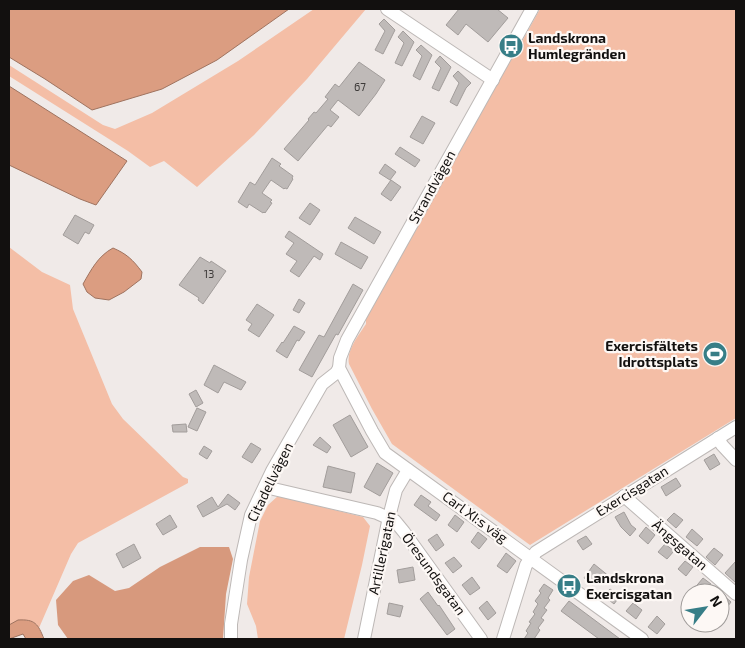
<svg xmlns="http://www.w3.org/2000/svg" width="745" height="648" font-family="'Exo 2',sans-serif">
  <rect width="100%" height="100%" fill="#f0eae8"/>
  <g fill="#f4bea6">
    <polygon points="314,9 366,9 307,79 254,135 197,187 164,161 150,167 128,151 9,76 9,65 103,125 115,129 152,113 238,61"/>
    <path d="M 540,9 L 736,9 L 736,418 L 530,545 L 392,444 L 372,409 L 349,364 C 346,350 359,335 366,324 L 366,319 L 506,68 L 519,48 L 520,45 Z"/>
    <path d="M 9,247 L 42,272 L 70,285 L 73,309 L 112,404 L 123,419 L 183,477 L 188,479 L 188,483 L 78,543 L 71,554 L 39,628 C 30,616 21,621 9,625 Z"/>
    <polygon points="278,496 363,517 370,526 362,565 344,639 258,639 256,626 247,604 249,577 260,521 268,505"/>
  </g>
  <polygon fill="#d7997d" points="200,547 229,547 233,559 226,594 223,639 68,639 58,625 56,600 73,581 89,575 115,591 129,588 160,567"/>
  <g fill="#db9d81" stroke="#9f735f">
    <polygon points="9,9 289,9 217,60 162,89 92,110 45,79 9,57"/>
    <polygon points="9,86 127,161 96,205 80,199 9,165"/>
    <path d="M 113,248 C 127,254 133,260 142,272 L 141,279 L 124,292 L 109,300 L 95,298 L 87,292 L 83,284 C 91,270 98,256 113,248 Z"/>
    <path d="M 18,620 C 35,619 38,624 44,639 L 26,639 L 23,634 L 9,639 L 9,625 Z"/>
  </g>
  <g fill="#bfbab8" stroke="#a29d9b">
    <polygon points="459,9 497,9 508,18 488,42 466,24 458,35 446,25"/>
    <polygon points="384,19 395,30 383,54 375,50 385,31 379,24"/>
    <polygon points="403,31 414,42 402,66 395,63 404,43 398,37"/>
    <polygon points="421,45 432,55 420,80 413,76 422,56 416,50"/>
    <polygon points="440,56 451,67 439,91 432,88 441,68 435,62"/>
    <polygon points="359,62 385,80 376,94 359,116 338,100 330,110 339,117 331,127 328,125 298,161 284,149 309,120 308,119 314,112 316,113 328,99 325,97 335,84 339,87"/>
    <polygon points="458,71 471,83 466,88 457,106 450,102 459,83 453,76"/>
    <polygon points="422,116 435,123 423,144 410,137"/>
    <polygon points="400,147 420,160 415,167 395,154"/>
    <polygon points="272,158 281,164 279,166 293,176 292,178 293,179 287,189 285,188 284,189 271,180 262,193 272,200 270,202 272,203 265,213 264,212 263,213 249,204 247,208 238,202 250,182 255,185"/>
    <polygon points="385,164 396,172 390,180 379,173"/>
    <polygon points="391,180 401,187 391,201 381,194"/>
    <polygon points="310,203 320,210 310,225 299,218"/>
    <polygon points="75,215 94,225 89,234 85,232 78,244 63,235"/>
    <polygon points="355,217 381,232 374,244 348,228"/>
    <polygon points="289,231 323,254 320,260 314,256 299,277 290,271 297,261 286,254 294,243 285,237"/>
    <polygon points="341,242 368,257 361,269 335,254"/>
    <polygon points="200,257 210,263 211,261 226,271 203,304 198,300 199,298 179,285"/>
    <polygon points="353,284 363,290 338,335 336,334 312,377 299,370 319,335 324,337"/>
    <polygon points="299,299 305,303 299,313 293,310"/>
    <polygon points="257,304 274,315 259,337 248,330 252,324 246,320"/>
    <polygon points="294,326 305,332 299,341 297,340 287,358 276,351 282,342 283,343"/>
    <polygon points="214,365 246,382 241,390 224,382 218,393 204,385"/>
    <polygon points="196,390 203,403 196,407 189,394"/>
    <polygon points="197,408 206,412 197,431 188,427"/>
    <polygon points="350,415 368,447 351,457 333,425"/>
    <polygon points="186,424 187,432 173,432 172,425"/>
    <polygon points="320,437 331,447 327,453 313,445"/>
    <polygon points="251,443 261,449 252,463 242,457"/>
    <polygon points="204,446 212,451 207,459 199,454"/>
    <polygon points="714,454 720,464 710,470 704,460"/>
    <polygon points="377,463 393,473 380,496 364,487"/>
    <polygon points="328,466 355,473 351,493 323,487"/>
    <polygon points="676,478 681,486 666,496 661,487"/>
    <polygon points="228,494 240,503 235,510 227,504 203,517 197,506 212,497 218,507"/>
    <polygon points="421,495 431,502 428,506 440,515 436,521 414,505"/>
    <polygon points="624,512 631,525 636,529 630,536 621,527 615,517"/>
    <polygon points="674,513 683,520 676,528 667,520"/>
    <polygon points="170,515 177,527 163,535 156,524"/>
    <polygon points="455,515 464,522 457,532 448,525"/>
    <polygon points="646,527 655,535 648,544 639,536"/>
    <polygon points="692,529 703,539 697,546 686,537"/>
    <polygon points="478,532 487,539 479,549 471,542"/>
    <polygon points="437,534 444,545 436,551 428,540"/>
    <polygon points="586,536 592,544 583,550 577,541"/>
    <polygon points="134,544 141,558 123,568 116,554"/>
    <polygon points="665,544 674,551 667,559 658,552"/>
    <polygon points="714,548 723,555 715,565 706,557"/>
    <polygon points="506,553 516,561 507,573 497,566"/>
    <polygon points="454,557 462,566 453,573 445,563"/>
    <polygon points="685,561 693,567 686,576 678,569"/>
    <polygon points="736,561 736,583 725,573"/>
    <polygon points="594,564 610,577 605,583 599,578 593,585 584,578"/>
    <polygon points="413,567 415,580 399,583 397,570"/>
    <polygon points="472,577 480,588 470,595 462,585"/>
    <polygon points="703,578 711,584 704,593 696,593 693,590"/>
    <polygon points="544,584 553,590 548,598 550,600 544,608 547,610 541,618 544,620 538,628 540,630 534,639 524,639 528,633 526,631 531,623 529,622 535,614 533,612 538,604 535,601 541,593 539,591"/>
    <polygon points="610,589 620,596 614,604 604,596"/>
    <polygon points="428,592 438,606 439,605 455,629 447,635 420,599"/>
    <polygon points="720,592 731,602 725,610 720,605"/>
    <polygon points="487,601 496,613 488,620 479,608"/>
    <polygon points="569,601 620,639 599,639 561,611"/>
    <polygon points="389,603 403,606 400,617 387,614"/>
    <polygon points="633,603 642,610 636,619 626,611"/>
    <polygon points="657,616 665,624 657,634 648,627"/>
  </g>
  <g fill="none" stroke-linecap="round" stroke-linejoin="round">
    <defs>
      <g id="minor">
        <polyline points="387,9 493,80"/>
        <polyline points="532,9 347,340 340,358 339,368 372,431 385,453 642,639"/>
        <polyline points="718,438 722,445 736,460"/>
        <polyline points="265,487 377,513 395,521 404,532 481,639"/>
        <polyline points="624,496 736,594"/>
        <polyline points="231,639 231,624 241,560 251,515 272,471 322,384 336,373 339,368"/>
        <polyline points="364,639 389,517 396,490 408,470"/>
        <polyline points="503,639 526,565 536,552 736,427"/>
      </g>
    </defs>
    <use href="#minor" stroke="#bdb8b6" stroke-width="14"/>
    <use href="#minor" stroke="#fff" stroke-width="12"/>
  </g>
  <defs>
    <symbol id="bus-disc" viewBox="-11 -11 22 22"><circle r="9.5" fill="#377e87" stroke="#fdf8f5"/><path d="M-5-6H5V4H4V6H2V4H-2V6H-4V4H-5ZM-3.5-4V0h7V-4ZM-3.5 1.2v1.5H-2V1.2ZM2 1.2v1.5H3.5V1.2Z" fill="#fff"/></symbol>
    <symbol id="stadium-disc" viewBox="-11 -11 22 22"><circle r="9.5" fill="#377e87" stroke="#fdf8f5"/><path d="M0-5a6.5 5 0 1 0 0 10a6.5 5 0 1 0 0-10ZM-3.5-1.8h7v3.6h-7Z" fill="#fff"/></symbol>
  </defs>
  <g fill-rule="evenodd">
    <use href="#bus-disc" x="497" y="32" width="28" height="28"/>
    <use href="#stadium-disc" x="701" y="340" width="28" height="28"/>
    <use href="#bus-disc" x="555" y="572" width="28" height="28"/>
  </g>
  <g text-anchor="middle" stroke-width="4.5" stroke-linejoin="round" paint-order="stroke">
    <g font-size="11" fill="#3d3a39">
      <text x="360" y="91">67</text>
      <text x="209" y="278">13</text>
    </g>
    <g font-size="14" font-weight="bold" fill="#12100f" stroke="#fdf8f5" text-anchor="start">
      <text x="528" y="43">Landskrona<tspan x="528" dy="16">Humlegränden</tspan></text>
      <text x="698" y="351" text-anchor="end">Exercisfältets<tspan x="698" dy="16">Idrottsplats</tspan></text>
      <text x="586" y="583">Landskrona<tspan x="586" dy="16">Exercisgatan</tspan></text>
    </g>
    <g font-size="14" fill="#12100f" stroke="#fdf8f5">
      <text transform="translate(432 187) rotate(-61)" y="5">Strandvägen</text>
      <text transform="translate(270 482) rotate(-64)" y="5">Citadellvägen</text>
      <text transform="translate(632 491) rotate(-32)" y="5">Exercisgatan</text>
      <text transform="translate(475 517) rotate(36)" y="5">Carl XI:s väg</text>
      <text transform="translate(680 545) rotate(41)" y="5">Ängsgatan</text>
      <text transform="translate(382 553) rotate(-78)" y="5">Artillerigatan</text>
      <text transform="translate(434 574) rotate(54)" y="5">Öresundsgatan</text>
    </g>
  </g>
  <rect width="745" height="648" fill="none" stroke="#12100f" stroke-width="20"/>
  <g transform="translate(705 608) rotate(59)"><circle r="24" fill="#fdf8f5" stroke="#9f9b99"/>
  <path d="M0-4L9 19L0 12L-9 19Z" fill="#377e87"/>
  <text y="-8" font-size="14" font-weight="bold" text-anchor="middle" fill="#12100f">N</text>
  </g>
</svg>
